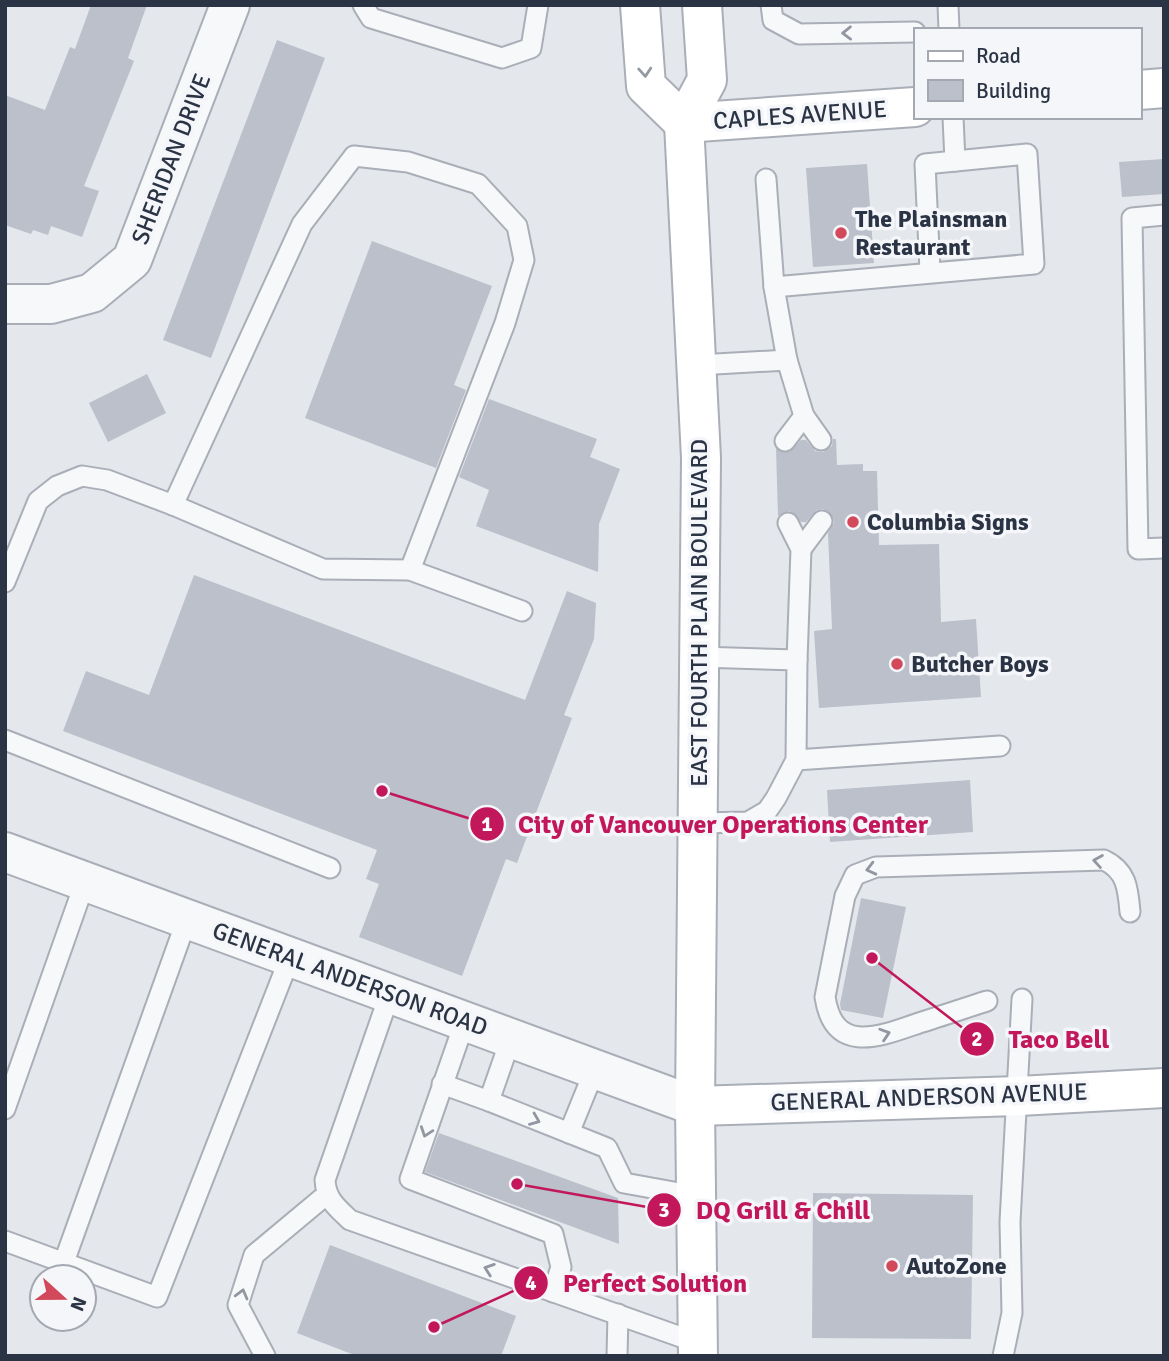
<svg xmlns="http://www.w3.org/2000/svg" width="1169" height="1361" font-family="Signika,sans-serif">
  <rect width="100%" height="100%" fill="#e4e7ec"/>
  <g fill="#bbc0ca">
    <polygon points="91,5 147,5 128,58 134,61 84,186 99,191 82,237 51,226 48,235 33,230 31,234 5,225 5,95 45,110 70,47 75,49"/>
    <polygon points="277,40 325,58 211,358 163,340"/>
    <polygon points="1164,159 1164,194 1122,197 1119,162"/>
    <polygon points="867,164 874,263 813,267 806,168"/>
    <polygon points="372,241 492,286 454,385 466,390 436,468 305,418"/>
    <polygon points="147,374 166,413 108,442 89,403"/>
    <polygon points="489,399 597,439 590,457 620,469 599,524 598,572 476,526 489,490 459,477"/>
    <polygon points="833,439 836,439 837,465 863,464 863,471 877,471 879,545 939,544 941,622 976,619 981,697 819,708 814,631 832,629 828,533 834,523 833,517 823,509 817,510 806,522 801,522 789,511 778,516 776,448 789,452 801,440 806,440 815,451 823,452 832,446"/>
    <polygon points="194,575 525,700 567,591 596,603 594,639 564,715 572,718 517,863 506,859 462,976 359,937 379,884 366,879 377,850 63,731 86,671 149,695"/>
    <polygon points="970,780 973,832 830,842 827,790"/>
    <polygon points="861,898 906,907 883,1018 841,1010 840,1004"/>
    <polygon points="439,1133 618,1198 619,1244 425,1172"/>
    <polygon points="813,1193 973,1195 971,1339 812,1338"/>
    <polygon points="330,1245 516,1316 501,1356 357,1356 297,1333"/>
  </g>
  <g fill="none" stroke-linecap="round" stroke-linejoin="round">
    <defs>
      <g id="lane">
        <polyline points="363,5 371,18 502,58 531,48 538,5"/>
        <polyline points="771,5 773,20 799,34 915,32"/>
        <polyline points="948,5 949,30"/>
        <polyline points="953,117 955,161"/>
        <polyline points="766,179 774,287 787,360"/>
        <polyline points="1164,215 1132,218 1138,549 1164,548"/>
        <polyline points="774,287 1034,264 1027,154 925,164 930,271"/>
        <polyline points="698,365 787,360 804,416 785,441"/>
        <polyline points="804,416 821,440"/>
        <polyline points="173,505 302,224 354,156 408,162 478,184 517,226 524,260 505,323 410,570"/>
        <polyline points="788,523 801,549 797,660"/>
        <polyline points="801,549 822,521"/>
        <polyline points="5,582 38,501 57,486 82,476 107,480 173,505 323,569 410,570 522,611"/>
        <polyline points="5,740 330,868"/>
        <polyline points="796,760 1000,746"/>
        <polyline points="698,823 748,822 767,811 776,798 796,760 797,660 699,657"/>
        <path d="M 390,993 L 325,1180 C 326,1199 336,1207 350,1220 L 698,1343"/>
        <path d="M 987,1001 C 965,1008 942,1016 919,1023 C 881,1036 834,1056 825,997 L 845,896 L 855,875 L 876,867 L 1104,860 C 1127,871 1128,889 1130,912"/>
        <polyline points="465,1021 410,1179 553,1234 561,1267 553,1292"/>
        <polyline points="511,1038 489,1101 607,1148 624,1183 696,1196"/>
        <polyline points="442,1084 489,1101"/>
        <polyline points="5,1109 85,882"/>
        <polyline points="569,1133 595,1069"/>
        <polyline points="5,1241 157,1297 290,957"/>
        <polyline points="64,1262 187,919"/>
        <polyline points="265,1356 238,1305 254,1255 326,1195"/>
        <polyline points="617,1356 618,1314"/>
        <polyline points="1003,1356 1012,1313 1010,1222 1022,999"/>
      </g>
      <g id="street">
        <polyline points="5,304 51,304 92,293 132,260 230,5"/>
        <polyline points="5,852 695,1106"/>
      </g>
      <g id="secondary">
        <polyline points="640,5 646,86 684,123"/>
        <polyline points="1139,90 1164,88"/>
        <polyline points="684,123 915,107"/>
        <polyline points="695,1106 1019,1096 1164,1088"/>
        <polyline points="698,1356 695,1106 701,458 684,123 707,80 702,5"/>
      </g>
    </defs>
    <use href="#lane" stroke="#a9aeb7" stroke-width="23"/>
    <use href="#street" stroke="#a9aeb7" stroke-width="42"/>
    <use href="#secondary" stroke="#a9aeb7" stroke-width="42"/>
    <use href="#lane" stroke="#f7f8fa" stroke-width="19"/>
    <use href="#street" stroke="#f7f8fa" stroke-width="38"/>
    <use href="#secondary" stroke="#fff" stroke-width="38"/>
  </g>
  <defs><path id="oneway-chevron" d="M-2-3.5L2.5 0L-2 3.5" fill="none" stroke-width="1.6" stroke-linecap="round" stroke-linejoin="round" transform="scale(1.75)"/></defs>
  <g stroke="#9196a0">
    <use href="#oneway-chevron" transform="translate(847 33) rotate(179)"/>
    <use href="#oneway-chevron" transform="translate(1098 861) rotate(-171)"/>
    <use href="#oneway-chevron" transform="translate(871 869) rotate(166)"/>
    <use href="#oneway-chevron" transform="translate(885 1034) rotate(-18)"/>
    <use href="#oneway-chevron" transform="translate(535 1120) rotate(22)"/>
    <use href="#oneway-chevron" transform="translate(426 1132) rotate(109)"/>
    <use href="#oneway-chevron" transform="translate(489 1269) rotate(-161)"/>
    <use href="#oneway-chevron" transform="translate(242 1294) rotate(-75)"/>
  </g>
  <use stroke="#959aa2" href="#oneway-chevron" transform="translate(645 72) rotate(86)"/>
  <g fill="#d1495b" stroke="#f4f6f9" stroke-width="2.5">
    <circle cx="841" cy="233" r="7"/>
    <circle cx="853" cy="522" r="7"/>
    <circle cx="897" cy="664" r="7"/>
    <circle cx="892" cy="1266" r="7"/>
  </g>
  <g text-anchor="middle" stroke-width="7" stroke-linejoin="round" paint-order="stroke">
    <g font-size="24" fill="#2b3445" stroke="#f4f6f9">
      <text transform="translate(800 115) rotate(-4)" y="8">CAPLES AVENUE</text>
      <text transform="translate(171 159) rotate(-69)" y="8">SHERIDAN DRIVE</text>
      <text transform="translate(699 613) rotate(-90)" y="8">EAST FOURTH PLAIN BOULEVARD</text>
      <text transform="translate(350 979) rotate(20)" y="8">GENERAL ANDERSON ROAD</text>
      <text transform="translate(929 1097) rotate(-2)" y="8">GENERAL ANDERSON AVENUE</text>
    </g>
    <g font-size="24" font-weight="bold" fill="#2b3445" stroke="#f4f6f9" text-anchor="start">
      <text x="855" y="227">The Plainsman<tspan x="855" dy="28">Restaurant</tspan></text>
      <text x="867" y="530">Columbia Signs</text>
      <text x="911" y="672">Butcher Boys</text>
      <text x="906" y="1274">AutoZone</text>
    </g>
  </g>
  <path fill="none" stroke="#c2185b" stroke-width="2.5" d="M382 791L487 824M872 958L977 1039M517 1184L664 1210M434 1327L531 1283"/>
  <g fill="#c2185b" stroke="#f4f6f9" stroke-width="2.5">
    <circle cx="382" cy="791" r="7"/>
    <circle cx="872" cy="958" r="7"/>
    <circle cx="517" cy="1184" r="7"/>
    <circle cx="434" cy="1327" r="7"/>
    <circle cx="487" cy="824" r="18"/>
    <circle cx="977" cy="1039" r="18"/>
    <circle cx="664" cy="1210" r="18"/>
    <circle cx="531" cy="1283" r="18"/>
  </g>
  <g font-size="21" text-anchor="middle" font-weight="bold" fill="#fff">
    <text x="487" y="831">1</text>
    <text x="977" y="1046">2</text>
    <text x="664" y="1217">3</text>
    <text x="531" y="1290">4</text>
  </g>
  <g font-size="26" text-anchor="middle" font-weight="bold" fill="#c2185b" stroke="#f4f6f9" stroke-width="7" stroke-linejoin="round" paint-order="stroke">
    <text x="723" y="833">City of Vancouver Operations Center</text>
    <text x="1059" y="1048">Taco Bell</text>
    <text x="783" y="1219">DQ Grill &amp; Chill</text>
    <text x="655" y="1292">Perfect Solution</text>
  </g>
  <rect width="1169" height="1361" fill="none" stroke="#2b3445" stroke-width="14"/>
  <rect x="914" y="28" width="228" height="91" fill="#f4f6f9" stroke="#a4a8b1" stroke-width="2"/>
  <rect x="928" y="51" width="35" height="10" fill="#ffffff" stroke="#a4a8b1" stroke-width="2"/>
  <text x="976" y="63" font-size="21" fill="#2b3445">Road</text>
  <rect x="928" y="80" width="35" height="21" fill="#bbc0ca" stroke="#a4a8b1" stroke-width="2"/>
  <text x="976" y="98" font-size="21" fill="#2b3445">Building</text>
  <g transform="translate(63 1298) rotate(111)"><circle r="33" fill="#f4f6f9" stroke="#a4a8b1" stroke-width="2"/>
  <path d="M0-5L12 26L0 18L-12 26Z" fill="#d1495b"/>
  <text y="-10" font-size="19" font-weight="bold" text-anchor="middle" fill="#2b3445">N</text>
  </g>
</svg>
